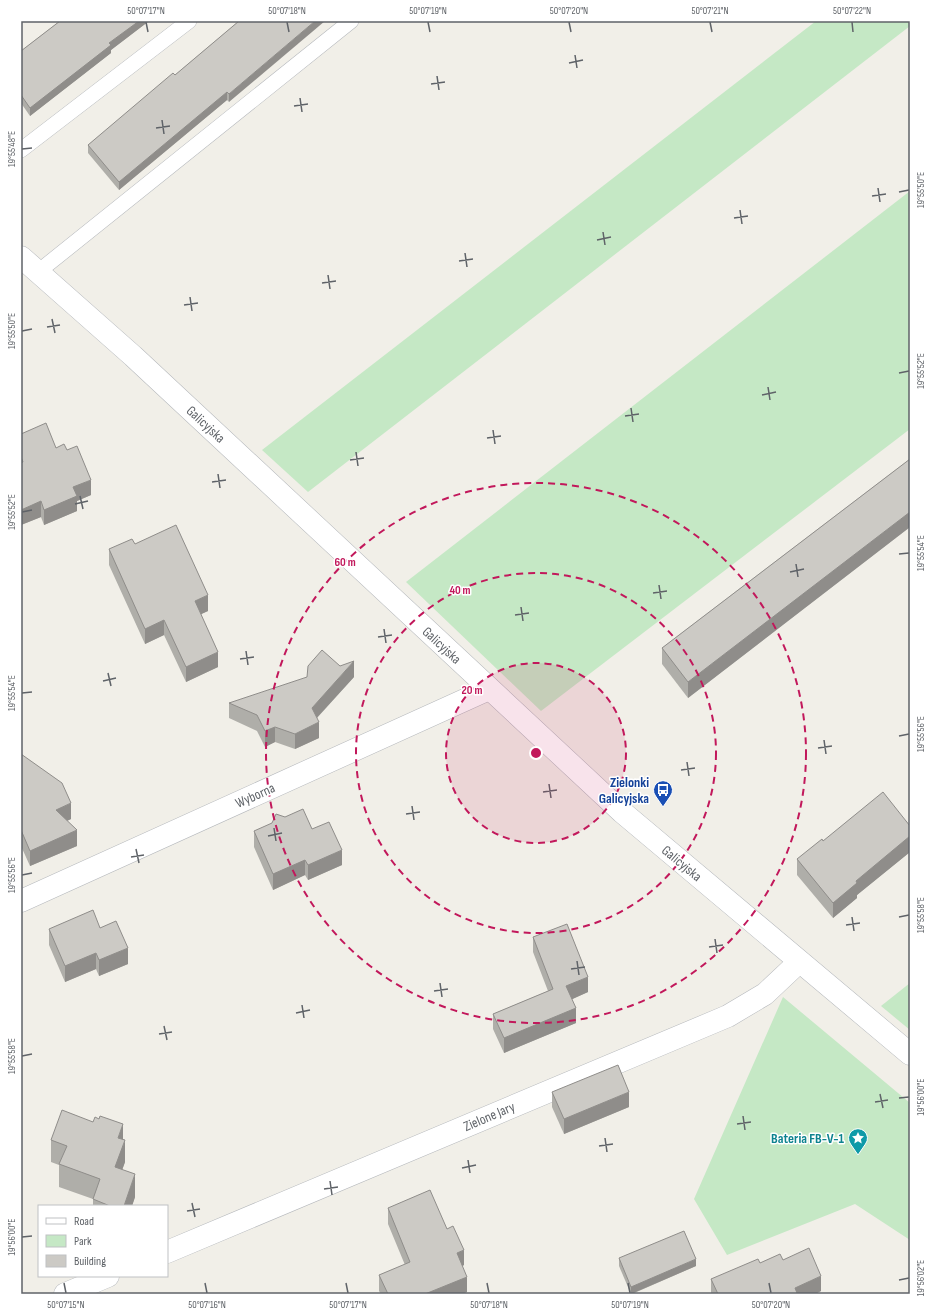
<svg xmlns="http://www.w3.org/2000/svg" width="931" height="1315" font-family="'Sofia Sans Condensed',sans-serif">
  <rect width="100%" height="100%" fill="#f1efe8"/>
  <g fill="#c5e8c5">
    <polygon points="816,21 910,21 910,26 308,492 262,450"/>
    <polygon points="910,191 910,429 541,711 406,582"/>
    <polygon points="910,983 910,1030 881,1006"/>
    <polygon points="783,997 910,1103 910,1240 855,1204 727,1255 694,1199"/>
  </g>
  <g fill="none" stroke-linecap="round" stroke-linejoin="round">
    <defs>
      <g id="service">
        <polyline points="21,150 189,21"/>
        <polyline points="38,272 351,21"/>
      </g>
      <g id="minor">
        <polyline points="21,901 489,689"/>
        <polyline points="167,1252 728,1016 765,994 799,962"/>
        <polyline points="65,1294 108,1276"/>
      </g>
      <polyline id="tertiary" points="21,257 133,356 622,812 910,1054"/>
    </defs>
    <use href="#service" stroke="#b5b8bc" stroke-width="16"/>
    <use href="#minor" stroke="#b5b8bc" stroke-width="23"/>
    <use href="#tertiary" stroke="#b5b8bc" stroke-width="23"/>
    <use href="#service" stroke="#fff" stroke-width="15"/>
    <use href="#minor" stroke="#fff" stroke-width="22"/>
    <use href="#tertiary" stroke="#fff" stroke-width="22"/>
  </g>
  <g fill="#afaea9">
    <polygon points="60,21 149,21 111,50 111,53 30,116 21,103 21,51"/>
    <polygon points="239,21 229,102 227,100 119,190 88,153 88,145 175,75"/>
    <polygon points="21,434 56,448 67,450 91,495 77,501 77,511 44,525 41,517 21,525"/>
    <polygon points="910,459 910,527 688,698 662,664 662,648"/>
    <polygon points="135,544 208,611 201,614 218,667 186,682 164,635 145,644 109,565 109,549"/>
    <polygon points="354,677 317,718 319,738 295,749 275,742 265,747 257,731 229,718 229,703"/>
    <polygon points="21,754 71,819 67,821 77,846 30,866 21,846"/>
    <polygon points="910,826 910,852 857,895 857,898 833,918 797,875 797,859 823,841"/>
    <polygon points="312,829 342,865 308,880 305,875 273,890 254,847 254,831"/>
    <polygon points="100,928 128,964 99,976 96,969 65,982 49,945 49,929"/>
    <polygon points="533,937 588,992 572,999 576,1023 504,1053 493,1029 493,1014 548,991 533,952"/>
    <polygon points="552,1092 629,1107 564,1134 552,1107"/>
    <polygon points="123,1139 125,1162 122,1170 135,1197 132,1206 93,1206 93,1199 59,1187 59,1165 51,1162 51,1140"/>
    <polygon points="388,1208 447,1229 464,1265 462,1266 467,1292 462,1294 381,1294 379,1291 379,1275 405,1265 388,1224"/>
    <polygon points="619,1258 696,1266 632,1294 631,1294 619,1266"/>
    <polygon points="783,1260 821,1291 815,1294 711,1294 711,1279 760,1263"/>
  </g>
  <g fill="#8f8d8a">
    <polygon points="139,21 149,21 111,50 111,53 30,116 30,108 109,43"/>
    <polygon points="315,21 325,21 229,102 229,94"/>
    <polygon points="227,92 227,100 119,190 119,182"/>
    <polygon points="91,480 91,495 77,501 77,511 44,525 44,510 73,487"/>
    <polygon points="41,501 41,517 21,525 21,510"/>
    <polygon points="910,512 910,527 688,698 688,682"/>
    <polygon points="208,595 208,611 195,617 195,601"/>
    <polygon points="164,620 164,635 145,644 145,629"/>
    <polygon points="218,652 218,667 186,682 186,667"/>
    <polygon points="354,661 354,677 312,723 312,708"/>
    <polygon points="319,722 319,738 295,749 295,734"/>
    <polygon points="275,727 275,742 265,747 265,731"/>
    <polygon points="71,803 71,819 56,826 56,810"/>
    <polygon points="77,830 77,846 30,866 30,851"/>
    <polygon points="910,836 910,852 857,895 857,898 833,918 833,903 856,881"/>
    <polygon points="342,850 342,865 308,880 308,865"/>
    <polygon points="305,860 305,875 273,890 273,874"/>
    <polygon points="128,948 128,964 99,976 99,960"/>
    <polygon points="96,953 96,969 65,982 65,966"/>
    <polygon points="588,977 588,992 566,1002 566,986"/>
    <polygon points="576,1008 576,1023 504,1053 504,1038"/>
    <polygon points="629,1092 629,1107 564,1134 564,1119"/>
    <polygon points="123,1124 123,1146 125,1140 125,1162 115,1190 115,1167 118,1138"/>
    <polygon points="135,1174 135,1197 132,1206 124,1206"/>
    <polygon points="464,1250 464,1265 457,1269 457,1253"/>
    <polygon points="696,1259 696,1266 631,1294 631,1287"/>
    <polygon points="821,1276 821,1291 815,1294 795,1294 795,1288"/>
    <polygon points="467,1277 467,1292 462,1294 425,1294"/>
  </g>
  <g fill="#cccac5" stroke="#8f8d8a">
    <polygon points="60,21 139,21 109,43 111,45 30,108 21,95 21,51"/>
    <polygon points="239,21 315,21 229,94 227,92 119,182 88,145 173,73 175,75"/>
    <polygon points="46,423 56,448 64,444 67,450 77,446 91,480 73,487 77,496 44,510 41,501 21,510 21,463 23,462 21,457 21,434"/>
    <polygon points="910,459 910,512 688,682 662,648"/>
    <polygon points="176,525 208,595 195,601 218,652 186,667 164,620 145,629 109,549 132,539 135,544"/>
    <polygon points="322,650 340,666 354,661 312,708 319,722 295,734 275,727 265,731 257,715 229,703 307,677 308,666"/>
    <polygon points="21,754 62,783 71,803 56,810 77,830 30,851 21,830"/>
    <polygon points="883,792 910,826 910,836 856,881 857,883 833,903 797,859 822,839 823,841"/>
    <polygon points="303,809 312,829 329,822 342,850 308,865 305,860 273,874 254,831 272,823 276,814 285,817"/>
    <polygon points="93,910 100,928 116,921 128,948 99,960 96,953 65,966 49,929"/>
    <polygon points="567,924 588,977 566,986 576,1008 504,1038 493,1014 553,989 533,937"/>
    <polygon points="618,1065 629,1092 564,1119 552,1092"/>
    <polygon points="62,1110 93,1122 95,1117 99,1119 100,1116 123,1124 118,1138 125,1140 115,1167 135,1174 124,1206 110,1206 93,1199 100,1179 59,1164 67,1146 51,1140"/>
    <polygon points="430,1190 447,1229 453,1226 464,1250 457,1253 467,1277 425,1294 388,1294 379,1275 410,1262 388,1208"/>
    <polygon points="684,1231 696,1259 631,1287 619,1258"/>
    <polygon points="809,1248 821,1276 795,1288 797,1293 795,1294 718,1294 711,1279 758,1259 760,1263 780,1254 783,1260"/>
  </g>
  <path fill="none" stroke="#5f6368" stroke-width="1.5" d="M 146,22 L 148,32M 287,22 L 289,32M 428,22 L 430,32M 569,22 L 571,32M 710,22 L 712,32M 852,22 L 853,32M 575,55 L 577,68M 569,63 L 583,60M 437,76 L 439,90M 431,84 L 445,82M 300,98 L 302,112M 294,106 L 308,104M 162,120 L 164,134M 156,128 L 170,126M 22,149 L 32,148M 878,188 L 880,202M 899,192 L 909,190M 872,196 L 886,194M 740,210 L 742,224M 734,218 L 748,216M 603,232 L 605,245M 597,240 L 611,237M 465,253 L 467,267M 459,261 L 473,259M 328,275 L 330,289M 322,283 L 336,281M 190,297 L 192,311M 184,305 L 198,303M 52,319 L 55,333M 47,327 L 60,325M 22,331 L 32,329M 899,373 L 909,371M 768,387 L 770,400M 762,395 L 776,392M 631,408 L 633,422M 625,416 L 639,414M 493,430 L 495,444M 487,438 L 501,436M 356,452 L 358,466M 350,460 L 364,458M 218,474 L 220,488M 212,482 L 226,480M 80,496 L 83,509M 75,504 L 88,501M 22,512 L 32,510M 899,554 L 909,553M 796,564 L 798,577M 790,572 L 804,569M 659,585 L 661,599M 653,593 L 667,591M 521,607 L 523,621M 515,615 L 529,613M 384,629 L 386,643M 378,637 L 392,635M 246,651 L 248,665M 240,659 L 254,657M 108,673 L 111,686M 103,681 L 116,678M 22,693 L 32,692M 899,736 L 909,734M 824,740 L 826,754M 818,748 L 832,746M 687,762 L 689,776M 681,770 L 695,768M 549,784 L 551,798M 543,792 L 557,790M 412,806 L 414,820M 406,814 L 420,812M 274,828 L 276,841M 268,836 L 282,833M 136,849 L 139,863M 131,857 L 144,855M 22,875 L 32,873M 852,917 L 854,931M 899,917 L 909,915M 846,925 L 860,923M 715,939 L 717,953M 709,947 L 723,945M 577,961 L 579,975M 571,969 L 585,967M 440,983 L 442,997M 434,991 L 448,989M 302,1005 L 304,1018M 296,1013 L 310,1010M 164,1026 L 167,1040M 159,1034 L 172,1032M 22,1056 L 32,1054M 880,1094 L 883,1108M 899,1098 L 909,1097M 875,1102 L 888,1100M 743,1116 L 745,1130M 737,1124 L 751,1122M 605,1138 L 607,1152M 599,1146 L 613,1144M 468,1160 L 470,1173M 462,1168 L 476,1165M 330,1181 L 332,1195M 324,1189 L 338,1187M 192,1203 L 195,1217M 187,1211 L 200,1209M 22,1237 L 32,1236M 899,1280 L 909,1278M 64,1283 L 66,1293M 205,1283 L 207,1293M 346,1283 L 348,1293M 487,1283 L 489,1293M 628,1283 L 630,1293M 769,1283 L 771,1293"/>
  <circle cx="536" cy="753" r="90" fill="#c2185b" fill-opacity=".12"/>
  <g fill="none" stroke="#c2185b" stroke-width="2" stroke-dasharray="7 5">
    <circle cx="536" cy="753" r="90"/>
    <circle cx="536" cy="753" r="180"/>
    <circle cx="536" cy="753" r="270"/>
  </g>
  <defs>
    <symbol id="bus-pin" viewBox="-11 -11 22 30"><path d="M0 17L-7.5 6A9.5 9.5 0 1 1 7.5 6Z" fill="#1a4fb4" stroke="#fff"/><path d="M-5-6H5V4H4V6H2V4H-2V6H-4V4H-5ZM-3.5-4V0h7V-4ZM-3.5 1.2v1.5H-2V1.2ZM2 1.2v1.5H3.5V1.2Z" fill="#fff"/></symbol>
    <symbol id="sight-pin" viewBox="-11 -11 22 30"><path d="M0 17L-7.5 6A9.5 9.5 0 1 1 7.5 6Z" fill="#0f9aa8" stroke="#fff"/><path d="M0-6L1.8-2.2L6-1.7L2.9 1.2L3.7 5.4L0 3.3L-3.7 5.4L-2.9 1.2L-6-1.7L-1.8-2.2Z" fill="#fff"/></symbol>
  </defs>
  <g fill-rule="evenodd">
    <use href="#bus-pin" x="652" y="779" width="22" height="30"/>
    <use href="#sight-pin" x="847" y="1127" width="22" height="30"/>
  </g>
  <g text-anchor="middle" stroke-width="3" stroke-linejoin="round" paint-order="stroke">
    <g font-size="14" fill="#5f6368" stroke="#fff">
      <text transform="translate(206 424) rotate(43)" y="5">Galicyjska</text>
      <text transform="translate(442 645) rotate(43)" y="5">Galicyjska</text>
      <text transform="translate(255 795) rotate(-24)" y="5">Wyborna</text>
      <text transform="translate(682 863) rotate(40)" y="5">Galicyjska</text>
      <text transform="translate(489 1116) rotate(-23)" y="5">Zielone Jary</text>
    </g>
    <g font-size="14" font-weight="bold" fill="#164399" stroke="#fff" text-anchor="end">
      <text x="649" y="787">Zielonki<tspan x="649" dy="16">Galicyjska</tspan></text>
    </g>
    <g font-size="14" font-weight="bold" fill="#0d838f" stroke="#fff" text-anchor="end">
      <text x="844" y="1143">Bateria FB-V-1</text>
    </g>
  </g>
  <circle cx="536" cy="753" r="6" fill="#c2185b" stroke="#fff" stroke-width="2"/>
  <g font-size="12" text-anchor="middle" font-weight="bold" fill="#c2185b" stroke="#fff" stroke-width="3" stroke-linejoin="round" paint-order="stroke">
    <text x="345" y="566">60 m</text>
    <text x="460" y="594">40 m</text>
    <text x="472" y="694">20 m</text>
  </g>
  <rect width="931" height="1315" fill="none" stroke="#ffffff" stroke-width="44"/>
  <rect x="38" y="1205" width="130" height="72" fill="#ffffff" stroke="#bfc1c3"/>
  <rect x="46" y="1218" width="20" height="6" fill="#ffffff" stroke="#bfc1c3"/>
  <text x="74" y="1225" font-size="12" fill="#5f6368">Road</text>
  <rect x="46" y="1235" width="20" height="12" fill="#c5e8c5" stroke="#bfc1c3"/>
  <text x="74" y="1245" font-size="12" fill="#5f6368">Park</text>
  <rect x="46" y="1255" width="20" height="12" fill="#cccac5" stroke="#bfc1c3"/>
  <text x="74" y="1265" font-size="12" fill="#5f6368">Building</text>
  <rect x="22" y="22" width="887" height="1271" fill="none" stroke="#5f6368" stroke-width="1.5"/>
  <g font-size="10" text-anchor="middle" fill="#5f6368">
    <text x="146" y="14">50°07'17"N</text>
    <text x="287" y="14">50°07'18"N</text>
    <text x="428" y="14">50°07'19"N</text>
    <text x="569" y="14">50°07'20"N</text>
    <text x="710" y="14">50°07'21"N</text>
    <text x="852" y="14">50°07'22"N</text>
    <text transform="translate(11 149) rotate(-90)" y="4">19°55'48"E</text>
    <text transform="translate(920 190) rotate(-90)" y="4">19°55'50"E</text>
    <text transform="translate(11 331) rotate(-90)" y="4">19°55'50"E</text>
    <text transform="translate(920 371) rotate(-90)" y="4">19°55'52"E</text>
    <text transform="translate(11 512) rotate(-90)" y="4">19°55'52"E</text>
    <text transform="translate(920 553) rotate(-90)" y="4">19°55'54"E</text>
    <text transform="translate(11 693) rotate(-90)" y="4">19°55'54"E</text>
    <text transform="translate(920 734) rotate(-90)" y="4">19°55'56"E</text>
    <text transform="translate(11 875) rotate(-90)" y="4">19°55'56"E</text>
    <text transform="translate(920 915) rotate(-90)" y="4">19°55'58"E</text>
    <text transform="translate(11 1056) rotate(-90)" y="4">19°55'58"E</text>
    <text transform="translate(920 1097) rotate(-90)" y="4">19°56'00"E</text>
    <text transform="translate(11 1237) rotate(-90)" y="4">19°56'00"E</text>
    <text transform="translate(920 1278) rotate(-90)" y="4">19°56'02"E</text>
    <text x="66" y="1308">50°07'15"N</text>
    <text x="207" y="1308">50°07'16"N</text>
    <text x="348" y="1308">50°07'17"N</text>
    <text x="489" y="1308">50°07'18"N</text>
    <text x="630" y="1308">50°07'19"N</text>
    <text x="771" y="1308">50°07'20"N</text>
  </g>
</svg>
